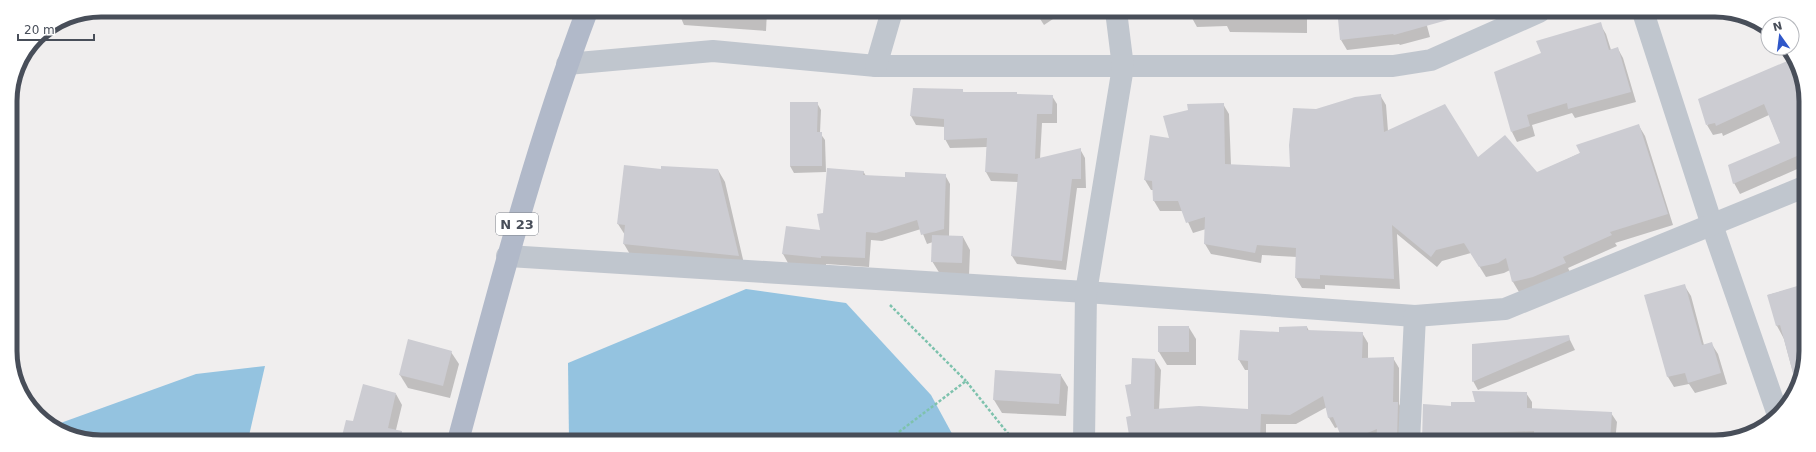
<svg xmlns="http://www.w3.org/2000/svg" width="1816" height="452" font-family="'DejaVu Sans',sans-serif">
  <rect width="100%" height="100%" fill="#f0eeee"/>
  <g fill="#94c3e0">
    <polygon points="746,289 846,303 931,395 956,441 569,441 568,363"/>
    <polygon points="265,366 248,440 83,440 55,425 196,374"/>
  </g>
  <g fill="#0003">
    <polygon points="678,11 767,11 766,31 684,25"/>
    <polygon points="1035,11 1065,11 1044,25"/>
    <polygon points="1192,11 1307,11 1307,33 1230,32 1227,26 1197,27 1192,18"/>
    <polygon points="1382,11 1423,11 1430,37 1400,45 1399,44 1347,50 1341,40 1383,14"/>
    <polygon points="1477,12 1491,12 1480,16"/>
    <polygon points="1699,12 1718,12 1703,18"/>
    <polygon points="1600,24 1606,34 1611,50 1618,49 1623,58 1636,102 1575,118 1572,113 1532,125 1535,136 1517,142 1512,132 1542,54"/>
    <polygon points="1784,48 1804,83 1804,166 1740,194 1734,183 1781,144 1769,115 1723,136 1722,133 1713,135 1707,125 1787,62 1782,51 1785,50"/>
    <polygon points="962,90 964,93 1052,96 1057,104 1057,123 1042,123 1040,159 1080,149 1085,158 1086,188 1077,188 1066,270 1017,264 1012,256 1018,182 991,181 986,172 987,147 950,148 945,139 945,127 916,125 911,116"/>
    <polygon points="1380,95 1386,105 1388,131 1478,159 1537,173 1639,126 1645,136 1673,225 1615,243 1617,246 1568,268 1571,274 1519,292 1513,282 1510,270 1504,273 1486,277 1471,253 1442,261 1437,267 1397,234 1400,289 1325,285 1325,289 1302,288 1296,278 1297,257 1262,255 1261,263 1211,254 1205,244 1206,229 1193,233 1183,211 1160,211 1154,201 1153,190 1151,190 1145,180 1171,139 1223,104 1229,114 1231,165 1291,168 1316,110"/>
    <polygon points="791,103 817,103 821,110 820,133 825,140 826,172 794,173 790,166"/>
    <polygon points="662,170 718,170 725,182 745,268 631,256 624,244 625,235 618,224"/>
    <polygon points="863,171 866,176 906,178 945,175 950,184 949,237 963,237 970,250 969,276 940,274 932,261 933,242 927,244 921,229 882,241 871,240 869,267 826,264 826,266 788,263 783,254 822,231 824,213"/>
    <polygon points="1684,285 1691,296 1704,345 1711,343 1718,354 1727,384 1695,393 1689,384 1674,387 1668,377"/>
    <polygon points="1804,285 1804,369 1796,384 1784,339 1777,326 1768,295"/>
    <polygon points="1188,326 1196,339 1196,365 1167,365 1159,352"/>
    <polygon points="1307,327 1309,331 1362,333 1368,343 1368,359 1393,358 1399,368 1399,404 1404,413 1403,442 1344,441 1338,427 1335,428 1329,418 1327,407 1296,424 1266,424 1266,441 1131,441 1127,417 1133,416 1132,384 1155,360 1161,370 1159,410 1249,410 1249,370 1245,370 1239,360 1280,333"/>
    <polygon points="1568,336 1575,350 1478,390 1473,381"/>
    <polygon points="451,352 459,364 450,398 408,388 400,375"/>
    <polygon points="1060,374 1068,387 1066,416 1002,413 994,400"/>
    <polygon points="1526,393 1532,402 1532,409 1611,413 1617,422 1615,442 1540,442 1539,440 1423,442 1452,407"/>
    <polygon points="396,394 402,405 394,438 404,441 342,440 347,421 354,422"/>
    <polygon points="1738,435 1721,442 1713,442"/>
    <polygon points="1690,437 1693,442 1672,442"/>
  </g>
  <g fill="#ccccd2">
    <polygon points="1386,11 1457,11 1458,17 1394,35 1393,34 1340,40 1338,19 1387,13"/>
    <polygon points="1601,22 1609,50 1618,47 1631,92 1568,109 1567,103 1527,115 1530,126 1511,132 1494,72 1541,53 1536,41"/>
    <polygon points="1792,59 1804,83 1804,153 1733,184 1728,165 1780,143 1764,104 1716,126 1715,123 1706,125 1698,99"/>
    <polygon points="913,88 963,89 963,92 1017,92 1017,94 1053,95 1052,114 1037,114 1035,159 1081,148 1081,179 1072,179 1062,261 1011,256 1018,174 985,172 987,138 944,140 944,119 910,116"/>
    <polygon points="1381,94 1384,132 1445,104 1478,157 1505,135 1537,172 1580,153 1576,145 1639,124 1668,214 1610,232 1612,235 1563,257 1566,263 1533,277 1512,282 1506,258 1498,263 1479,267 1464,243 1436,250 1431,257 1392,225 1394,279 1320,275 1320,279 1295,278 1296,248 1257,245 1255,253 1204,244 1205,217 1186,223 1178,201 1153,201 1152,181 1144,180 1150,135 1169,138 1163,116 1188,110 1187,104 1224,103 1225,164 1290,167 1289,145 1293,108 1316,109 1355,97"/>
    <polygon points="790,102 818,102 817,132 822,132 822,166 790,166"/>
    <polygon points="624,165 661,169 661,166 718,169 739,256 623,244 625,225 617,224"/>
    <polygon points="827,168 864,171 863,175 905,177 905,172 946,174 944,229 921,235 917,220 876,233 866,232 865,258 821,256 821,258 782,254 786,226 820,230 817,214 823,213"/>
    <polygon points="932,235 963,236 962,263 931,262"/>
    <polygon points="1685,284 1702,345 1712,342 1721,373 1688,383 1685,373 1667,377 1644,295"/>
    <polygon points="1804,284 1804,369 1796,384 1780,325 1776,326 1767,295"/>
    <rect x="1158" y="326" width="31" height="26"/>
    <polygon points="1307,326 1307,330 1363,332 1362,358 1394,357 1393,402 1398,402 1397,442 1376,441 1377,429 1348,441 1343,441 1333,417 1328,418 1323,396 1290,415 1261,414 1260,441 1130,441 1126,417 1131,416 1125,385 1131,384 1132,358 1155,359 1154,409 1199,406 1248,409 1248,361 1238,360 1240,330 1279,332 1279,327"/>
    <polygon points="1569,335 1570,340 1472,382 1472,344"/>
    <polygon points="408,339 452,351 443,386 399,375"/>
    <polygon points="995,370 1061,374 1059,404 993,400"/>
    <polygon points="363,384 396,393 388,428 402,431 401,441 341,440 346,420 353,421"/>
    <polygon points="1472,391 1527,392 1527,408 1612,412 1610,442 1553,442 1553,435 1534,434 1534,431 1481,433 1483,442 1422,442 1423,404 1451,406 1451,402 1475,402"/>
  </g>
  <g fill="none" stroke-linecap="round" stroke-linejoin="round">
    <g stroke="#7ec2ad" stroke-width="2.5" stroke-dasharray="3 2" stroke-linecap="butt">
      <polyline points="890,305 966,381"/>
      <polyline points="887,441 966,381 1014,441"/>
    </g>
    <g stroke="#c0c6ce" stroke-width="22">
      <polyline points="1643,12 1712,225 1778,415"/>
      <polyline points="567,64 713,51 876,66 1393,66 1431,60 1539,12"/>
      <polyline points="876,66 892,11"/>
      <polyline points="507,256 1086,292 1415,316 1505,309 1804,187"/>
      <polyline points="1084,441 1086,292 1123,67 1116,11"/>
      <polyline points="1409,442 1415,316"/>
    </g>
    <path stroke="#b1b9c9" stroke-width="22" d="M 458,441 C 497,296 534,151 587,11"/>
  </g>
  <g text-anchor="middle" stroke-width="3" stroke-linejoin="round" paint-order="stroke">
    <rect fill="#fff" stroke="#7f838b" stroke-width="1" x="496" y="213" width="42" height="22" rx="3"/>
    <g font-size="13" font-weight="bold" fill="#484e59">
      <text x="517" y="229">N 23</text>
    </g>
  </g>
  <path d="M0 0H1816V452H0ZM101 17H1715A84 84 0 0 1 1799 101V351A84 84 0 0 1 1715 435H101A84 84 0 0 1 17 351V101A84 84 0 0 1 101 17Z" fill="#fff" fill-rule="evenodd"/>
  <path fill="none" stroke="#484e59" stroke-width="5" d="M101 17H1715A84 84 0 0 1 1799 101V351A84 84 0 0 1 1715 435H101A84 84 0 0 1 17 351V101A84 84 0 0 1 101 17Z"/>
  <g transform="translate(1780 36) rotate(346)"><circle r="19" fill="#ffffff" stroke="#b6b8bd"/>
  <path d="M0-3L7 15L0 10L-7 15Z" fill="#2f57c9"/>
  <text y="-6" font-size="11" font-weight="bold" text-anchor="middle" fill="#484e59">N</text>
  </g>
  <path d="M18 34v6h76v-6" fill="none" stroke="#484e59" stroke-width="2"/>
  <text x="24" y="34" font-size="12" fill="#484e59" stroke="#ffffff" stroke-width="3" paint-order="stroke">20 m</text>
</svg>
